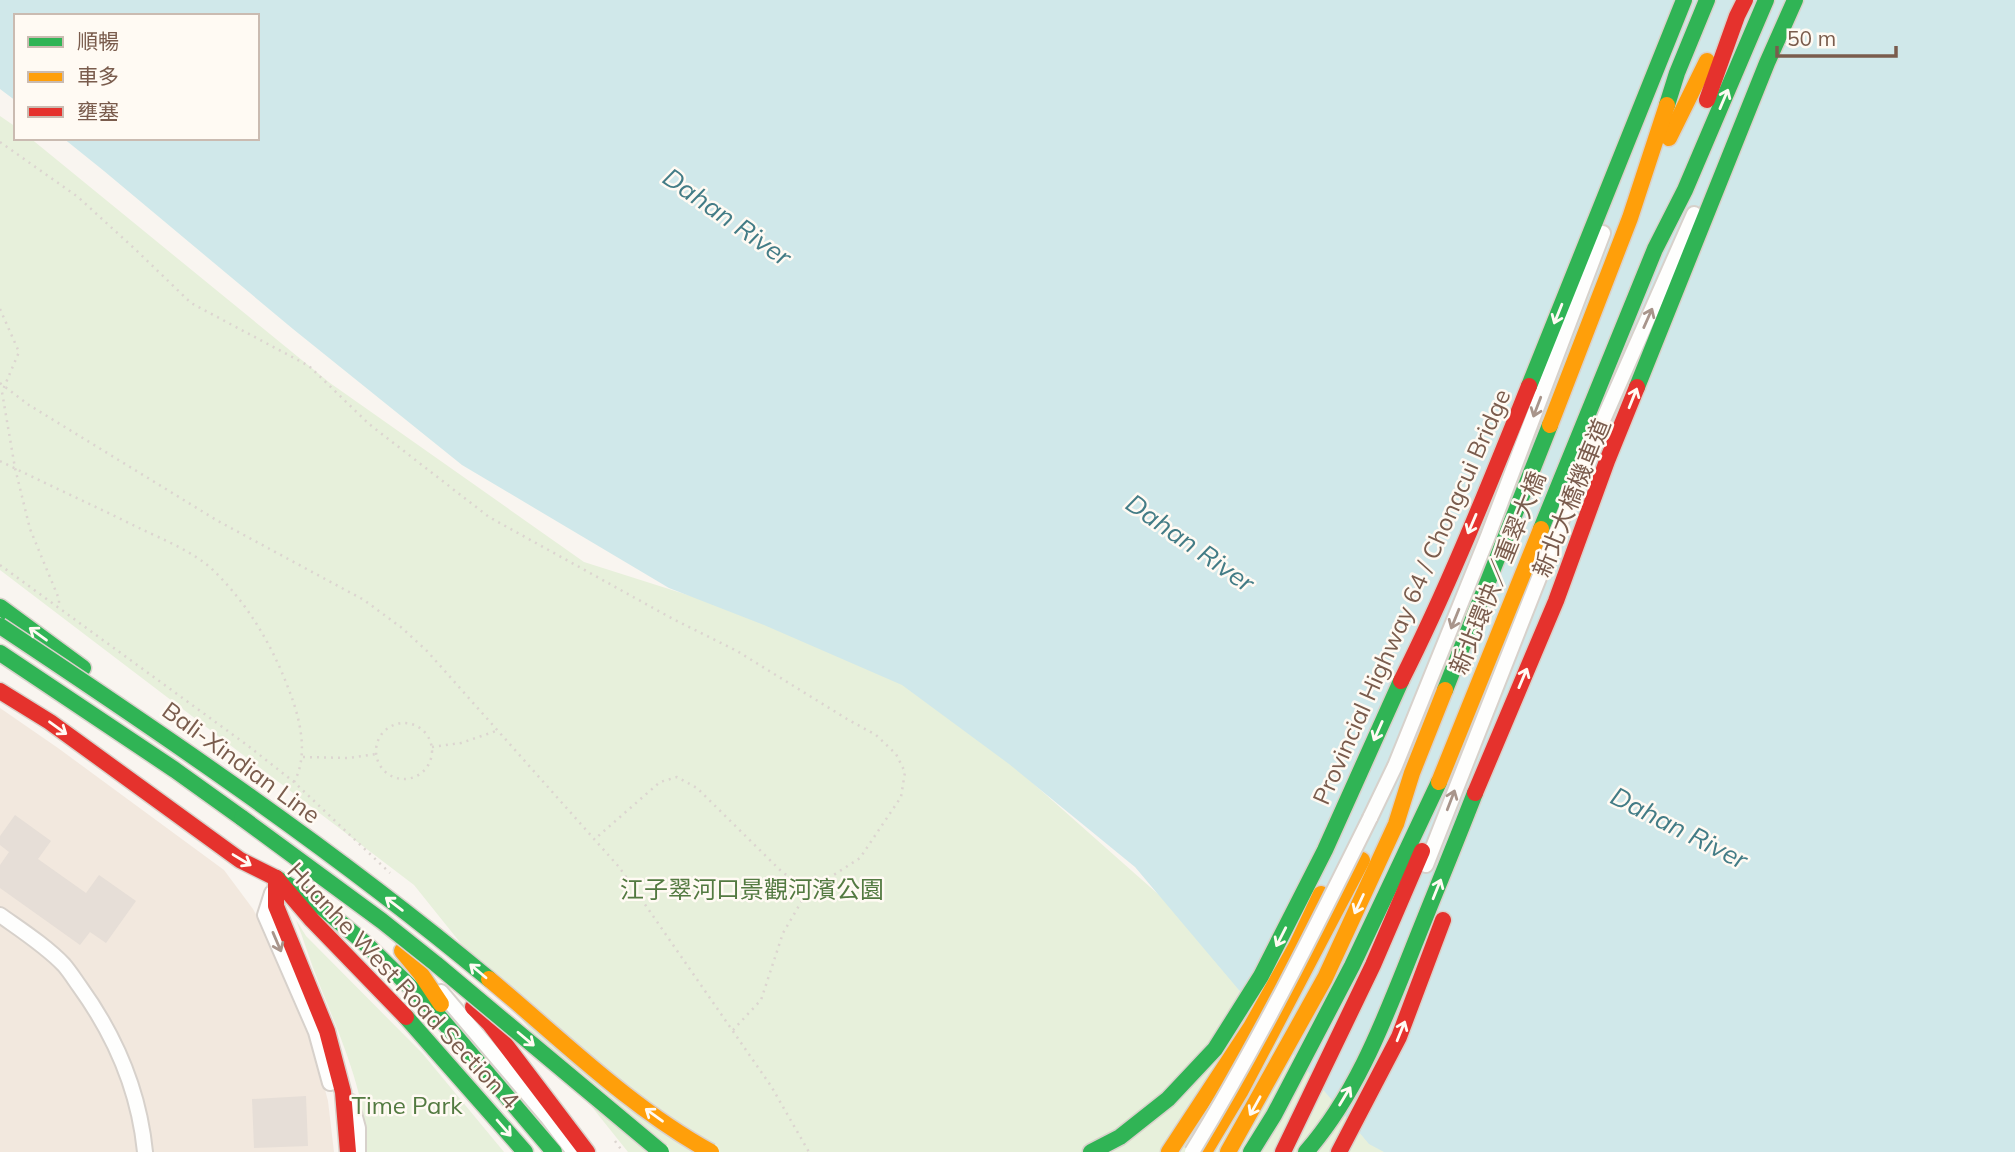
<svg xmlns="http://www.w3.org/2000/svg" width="2015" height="1152" font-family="Mulish,'Noto Sans TC',sans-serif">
  <rect width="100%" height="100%" fill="#f9f5f0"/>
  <polygon fill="#f2e8de" points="0,708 58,748 224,870 253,909 278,955 307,1021 328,1101 334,1152 0,1152"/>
  <g fill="#e7f0db">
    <polygon points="0,116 16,127 16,138 30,138 35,142 330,383 584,562 895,661 1176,910 1427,1152 628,1152 414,885 0,570"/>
    <path d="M 296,920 L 306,936 L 422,1053 L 504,1152 L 367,1152 C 367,1095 339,1034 318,981 C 310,961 304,940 296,920 Z"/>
  </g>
  <polygon fill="#d0e8ea" points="0,0 2015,0 2015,1152 1384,1152 1369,1144 1135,867 1009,764 902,685 764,625 669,588 462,465 293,329 104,171 63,138 257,138 257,16 16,16 16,101 0,89"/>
  <g fill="#e6ded7">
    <polygon points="15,815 51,841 38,859 86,893 99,875 136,901 106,943 90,932 80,945 0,888 0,865 9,852 0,845 0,836"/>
    <polygon points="306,1096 308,1146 254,1148 252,1099"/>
  </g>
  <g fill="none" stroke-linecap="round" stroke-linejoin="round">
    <defs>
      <g id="street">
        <polyline points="1370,818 1395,766 1488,536 1603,233"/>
        <polyline points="1426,865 1585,461 1694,214"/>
        <polyline points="272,893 265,915 316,1032 330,1083"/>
        <path d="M 0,915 C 21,930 46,946 64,965 C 70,972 75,980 80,987 C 116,1037 139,1091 145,1152"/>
        <polyline points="441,992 548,1118 574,1152"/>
        <polyline points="351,1102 358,1128 358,1152"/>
      </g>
      <g id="fast">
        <polyline points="1667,105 1677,73 1707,0"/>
        <polyline points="1529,386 1684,0"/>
        <polyline points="1637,387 1767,63 1795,0"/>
        <polyline points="1541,529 1655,249 1685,190 1766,0"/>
        <polyline points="0,607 83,668"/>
        <polyline points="0,653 175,770 242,818"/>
        <polyline points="1445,690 1550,425"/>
        <polyline points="276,878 311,898 367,945 430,1006 554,1152"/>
        <polyline points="406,1017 525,1152"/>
        <polyline points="1091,1152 1120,1137 1168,1099 1215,1049 1261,976 1325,850 1401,681"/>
        <polyline points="1251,1152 1274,1115 1352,966 1439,782"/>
        <path d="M 1306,1152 C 1356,1095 1383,1023 1411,953 C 1432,900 1454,847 1475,793"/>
      </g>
      <g id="slow">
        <polyline points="1669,138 1707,61"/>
        <polyline points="1550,425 1630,218 1667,105"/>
        <polyline points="1439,782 1541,529"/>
        <polyline points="402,951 421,974 441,1004"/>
        <polyline points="1169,1152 1251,1027 1297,945 1321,894"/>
        <polyline points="1204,1152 1240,1092 1362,860"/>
        <polyline points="1228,1152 1325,978 1396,824 1412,773 1445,690"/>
      </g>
      <g id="jam">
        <polyline points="1707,100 1737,16 1745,0"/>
        <path d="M 1401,681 C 1449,586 1489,485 1529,386"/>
        <polyline points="0,691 50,722 240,860 276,878 312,920 406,1017"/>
        <polyline points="1475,793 1556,601 1607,461 1637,387"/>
        <polyline points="276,878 276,906 327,1031 343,1092 348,1152"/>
        <polyline points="473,1007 489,1023 587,1152"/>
        <polyline points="1283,1152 1373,965 1422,851"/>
        <polyline points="1339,1152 1399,1037 1443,920"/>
      </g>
    </defs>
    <use href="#street" stroke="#d7d1cb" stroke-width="18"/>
    <use href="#fast" stroke="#d9d2cb" stroke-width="19"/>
    <use href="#slow" stroke="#d9d2cb" stroke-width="19"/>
    <use href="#jam" stroke="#d9d2cb" stroke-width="19"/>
    <g stroke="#dcd5d0" stroke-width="2.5" stroke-dasharray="2 5" stroke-linecap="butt">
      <polyline points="0,142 78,197 136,250 191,303 309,366 369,424 489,517 673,619 737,651 847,719 876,735 896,754 905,772 901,797 860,858 829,878 810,887 783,873 697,788 677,777 660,782 596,838"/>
      <polyline points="0,309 19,352 2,392 15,468 30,529 59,599 59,607"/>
      <polyline points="0,383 29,405 218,521 364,600 402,628 427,651 619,867 771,1086 809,1152"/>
      <path d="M 0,461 C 46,484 93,505 139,528 C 162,539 194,552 213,570 C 248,604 272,645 289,690 C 300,718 309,755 294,782"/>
      <polyline points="0,565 247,745 294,782 390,873"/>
      <circle cx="404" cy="751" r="28"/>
      <polyline points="432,747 461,743 499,730"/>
      <polyline points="303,757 348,758 376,754"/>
      <polyline points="733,1030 761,1000 783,933 810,887"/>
      <polyline points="615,1141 623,1152"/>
    </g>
    <use href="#street" stroke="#fefefd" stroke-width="14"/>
    <use href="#fast" stroke="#30b455" stroke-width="16"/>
    <use href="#slow" stroke="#ff9f0a" stroke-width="16"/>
    <use href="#jam" stroke="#e5322d" stroke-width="16"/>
    <defs>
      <path id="street-bridge" d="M 1192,1152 C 1258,1044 1314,931 1370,818"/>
      <g id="fast-bridge">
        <path d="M 0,626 C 167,737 334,850 489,979"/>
        <polyline points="242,818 382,921 436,964 661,1152"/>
      </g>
      <path id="slow-bridge" d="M 489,979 C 560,1038 629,1107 711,1152"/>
    </defs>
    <use href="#street-bridge" stroke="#d7d1cb" stroke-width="18" stroke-linecap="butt"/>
    <use href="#fast-bridge" stroke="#dad1cc" stroke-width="19" stroke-linecap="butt"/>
    <use href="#slow-bridge" stroke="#dad1cc" stroke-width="19" stroke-linecap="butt"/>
    <use href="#street-bridge" stroke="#fefefd" stroke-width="14"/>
    <use href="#fast-bridge" stroke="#30b455" stroke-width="16"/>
    <use href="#slow-bridge" stroke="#ff9f0a" stroke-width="16"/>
  </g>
  <defs><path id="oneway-shaft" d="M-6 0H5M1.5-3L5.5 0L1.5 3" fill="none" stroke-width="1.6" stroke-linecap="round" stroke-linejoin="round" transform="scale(1.75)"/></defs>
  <g stroke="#fffaf3">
    <use href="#oneway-shaft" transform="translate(1724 99) rotate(-67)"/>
    <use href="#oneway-shaft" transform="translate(1558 314) rotate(112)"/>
    <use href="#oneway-shaft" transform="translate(1633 398) rotate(-68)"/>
    <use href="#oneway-shaft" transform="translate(1472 524) rotate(113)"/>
    <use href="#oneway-shaft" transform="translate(38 634) rotate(-144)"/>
    <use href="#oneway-shaft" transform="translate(1523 678) rotate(-67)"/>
    <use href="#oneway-shaft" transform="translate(58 728) rotate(36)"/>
    <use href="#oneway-shaft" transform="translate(1378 731) rotate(114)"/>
    <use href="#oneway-shaft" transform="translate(242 860) rotate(31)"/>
    <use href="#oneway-shaft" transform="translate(1437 889) rotate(-68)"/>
    <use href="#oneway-shaft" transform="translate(394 904) rotate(-143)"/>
    <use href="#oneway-shaft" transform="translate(1359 904) rotate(115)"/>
    <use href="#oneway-shaft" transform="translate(1281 937) rotate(117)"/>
    <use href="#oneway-shaft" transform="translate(478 971) rotate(-140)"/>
    <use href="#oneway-shaft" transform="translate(1401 1031) rotate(-68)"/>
    <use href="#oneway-shaft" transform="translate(526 1039) rotate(40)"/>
    <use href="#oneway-shaft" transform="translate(1345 1096) rotate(-59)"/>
    <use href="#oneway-shaft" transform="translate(1255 1106) rotate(119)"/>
    <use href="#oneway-shaft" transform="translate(654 1115) rotate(-144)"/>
    <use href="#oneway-shaft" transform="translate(504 1128) rotate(49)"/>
  </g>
  <g stroke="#a8958b">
    <use href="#oneway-shaft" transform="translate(1648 318) rotate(-66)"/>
    <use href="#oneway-shaft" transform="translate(1537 407) rotate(111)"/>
    <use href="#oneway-shaft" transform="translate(1455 619) rotate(112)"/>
    <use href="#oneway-shaft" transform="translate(1451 800) rotate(-69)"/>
    <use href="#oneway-shaft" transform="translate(277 942) rotate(67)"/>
  </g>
  <g text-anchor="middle" stroke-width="5" stroke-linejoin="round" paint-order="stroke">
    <g font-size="24" fill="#7a5c4d" stroke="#fffaf3">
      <text transform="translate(1572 498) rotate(-68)" y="8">新北大橋機車道</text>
      <text transform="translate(1498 573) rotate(-68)" y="8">新北環快／重翠大橋</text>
      <text transform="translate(1412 597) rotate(-66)" y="8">Provincial Highway 64 / Chongcui Bridge</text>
      <text transform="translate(241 763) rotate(36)" y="8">Bali-Xindian Line</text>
      <text transform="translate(403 986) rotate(47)" y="8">Huanhe West Road Section 4</text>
    </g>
    <g font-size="24" fill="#537a41" stroke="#fffaf3">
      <text x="752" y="898">江子翠河口景觀河濱公園</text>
      <text x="407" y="1114">Time Park</text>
    </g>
    <g font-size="26" font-style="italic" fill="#437c86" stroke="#fffaf3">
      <text transform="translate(727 217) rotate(35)" y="9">Dahan River</text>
      <text transform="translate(1190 543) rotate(35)" y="9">Dahan River</text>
      <text transform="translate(1679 828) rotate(27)" y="9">Dahan River</text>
    </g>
  </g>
  <rect x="14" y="14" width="245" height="126" fill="#fffaf3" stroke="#cabbb1" stroke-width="2"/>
  <rect x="28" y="37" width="35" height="10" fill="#30b455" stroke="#cabbb1" stroke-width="2"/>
  <text x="77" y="49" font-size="21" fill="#7a5c4d">順暢</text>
  <rect x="28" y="72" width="35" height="10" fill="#ff9f0a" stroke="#cabbb1" stroke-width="2"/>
  <text x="77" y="84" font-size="21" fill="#7a5c4d">車多</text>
  <rect x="28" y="107" width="35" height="10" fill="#e5322d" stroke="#cabbb1" stroke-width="2"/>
  <text x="77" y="119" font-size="21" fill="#7a5c4d">壅塞</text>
  <path d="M1777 46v10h119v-10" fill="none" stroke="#7a5c4d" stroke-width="3.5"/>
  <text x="1787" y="46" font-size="21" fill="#7a5c4d" stroke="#fffaf3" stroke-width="5" paint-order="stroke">50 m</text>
</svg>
